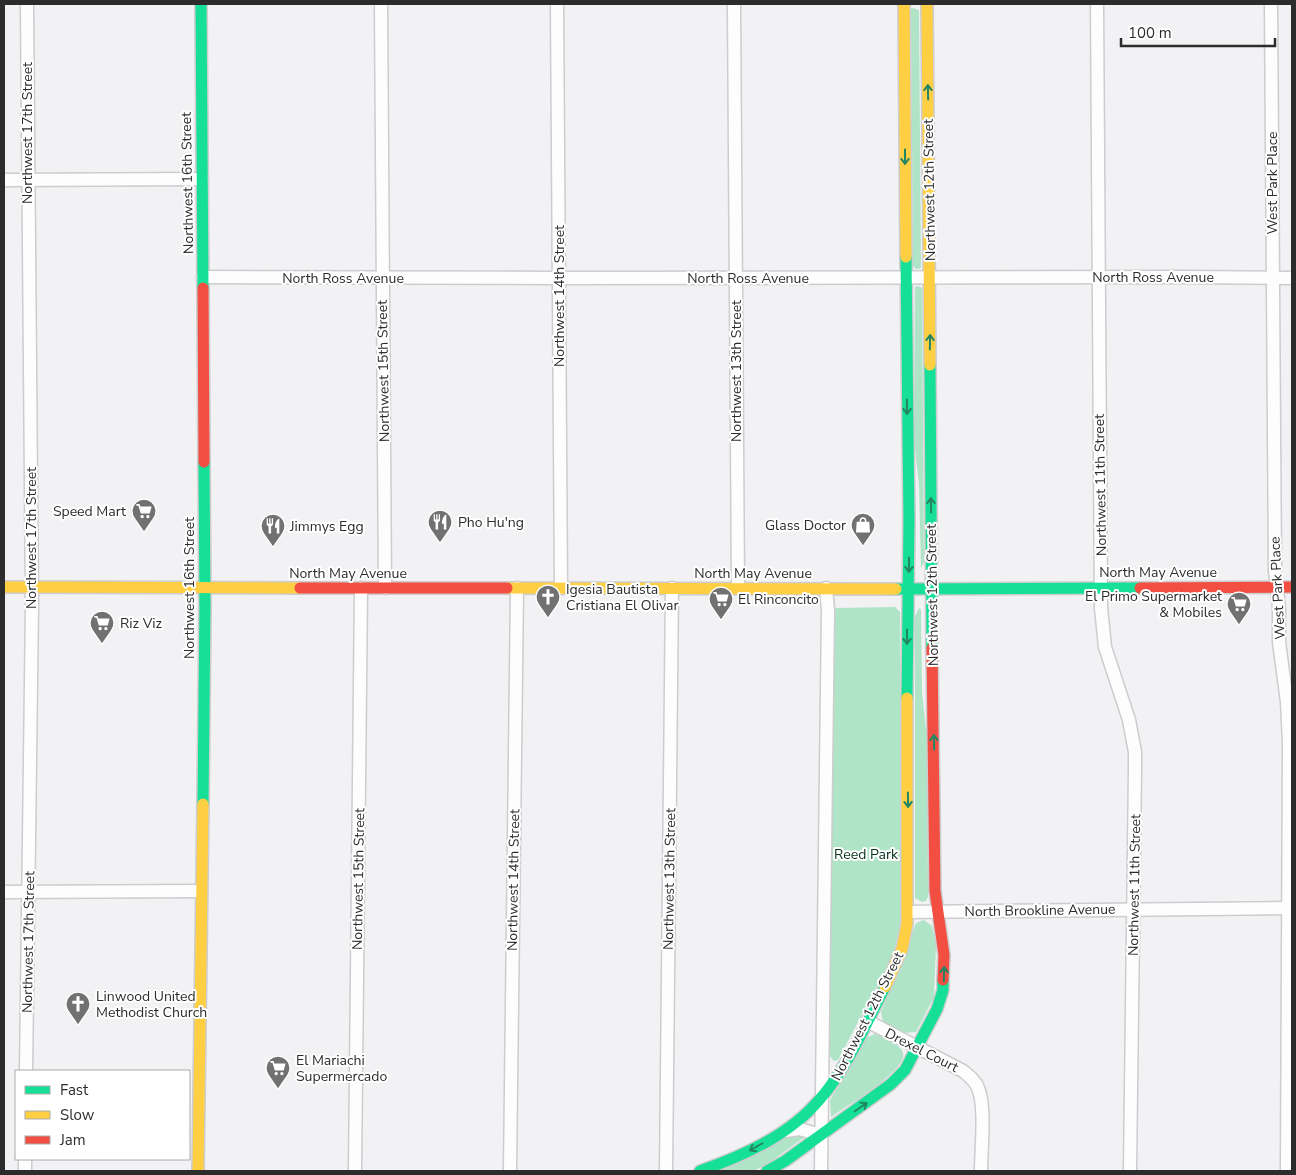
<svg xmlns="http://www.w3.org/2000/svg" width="1296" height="1175" font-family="'Nunito Sans',sans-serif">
  <rect width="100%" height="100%" fill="#f2f1f3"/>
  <g fill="#b0e4c6">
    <polygon points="913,8 919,10 921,268 916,269 913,266 911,9"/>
    <polygon points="918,286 922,288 924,563 921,568 919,484 914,440 915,287"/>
    <polygon points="895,607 900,612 901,921 893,956 838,1060 834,1061 829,1055 828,1050 834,611 836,608"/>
    <polygon points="919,608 921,610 922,691 927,740 928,897 926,901 922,902 915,898 915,616"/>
    <polygon points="924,920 932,926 936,945 934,997 916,1032 904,1033 883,1022 881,1012 916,923"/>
    <path d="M 874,1034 C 881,1035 886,1039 892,1042 C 897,1045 905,1050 903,1057 C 899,1075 848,1105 831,1117 L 830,1100 L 866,1038 Z"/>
    <polygon points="792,1133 807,1135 769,1163 754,1171 721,1171"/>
  </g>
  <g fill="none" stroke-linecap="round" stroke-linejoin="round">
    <defs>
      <g id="street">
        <polyline points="381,4 385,588"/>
        <polyline points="557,4 561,588"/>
        <polyline points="734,4 738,588"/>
        <polyline points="1097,4 1101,608 1105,647 1129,720 1135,752 1135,769 1130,1171"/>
        <polyline points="1271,4 1275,571 1279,608 1279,642 1287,702 1289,743 1287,1171"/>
        <polyline points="4,180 202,179"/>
        <polyline points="203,277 559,278 1187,277 1292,278"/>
        <polyline points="4,892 200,891"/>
        <polyline points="908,912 1292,908"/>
        <path d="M 867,1021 L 963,1071 C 969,1076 975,1080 978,1088 C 986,1107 981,1149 981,1171"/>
        <polyline points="26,1071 32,605 27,4"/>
        <polyline points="785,1131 799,1129 821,1135"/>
        <polyline points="25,1171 25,1159"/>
        <polyline points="355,1171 361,588"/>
        <polyline points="510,1171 517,588"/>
        <polyline points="666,1171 672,588"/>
        <polyline points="821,1171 828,610 826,588"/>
      </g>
      <g id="fast">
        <polyline points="201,4 203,288"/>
        <polyline points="906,257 909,520 907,698"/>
        <polyline points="930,365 932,648"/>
        <polyline points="896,589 1140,588"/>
        <polyline points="203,804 205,607 204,462"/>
        <path d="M 700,1171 C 743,1156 790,1135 820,1099 C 847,1068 866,1024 885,987"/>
        <polyline points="767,1171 785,1161 891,1084 905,1070 937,1009 943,990 943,980"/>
      </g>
      <g id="slow">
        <polyline points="904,4 906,257"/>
        <polyline points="927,4 930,365"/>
        <polyline points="4,587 300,588"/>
        <polyline points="507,588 896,589"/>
        <polyline points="885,987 902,949 907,924 907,698"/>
        <polyline points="198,1171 203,804"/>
      </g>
      <g id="jam">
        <polyline points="203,288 204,462"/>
        <polyline points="300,588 507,588"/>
        <polyline points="1140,588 1292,587"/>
        <polyline points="932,648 935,891 944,955 943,980"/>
      </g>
    </defs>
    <use href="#street" stroke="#cdccce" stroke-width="15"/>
    <use href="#fast" stroke="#cdccce" stroke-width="14"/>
    <use href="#slow" stroke="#cdccce" stroke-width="14"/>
    <use href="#jam" stroke="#cdccce" stroke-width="14"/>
    <use href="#street" stroke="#fdfdfd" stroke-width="12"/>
    <use href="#fast" stroke="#16e098" stroke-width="11"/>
    <use href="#slow" stroke="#ffcf43" stroke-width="11"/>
    <use href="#jam" stroke="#f24e42" stroke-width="11"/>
  </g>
  <defs><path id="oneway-shaft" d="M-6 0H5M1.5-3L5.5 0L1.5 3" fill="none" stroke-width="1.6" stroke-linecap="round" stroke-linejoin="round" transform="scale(1.25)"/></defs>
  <g stroke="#228662">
    <use href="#oneway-shaft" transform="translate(928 92) rotate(-91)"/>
    <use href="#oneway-shaft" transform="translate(905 157) rotate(90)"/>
    <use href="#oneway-shaft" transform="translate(930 342) rotate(-89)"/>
    <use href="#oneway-shaft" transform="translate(907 407) rotate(89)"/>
    <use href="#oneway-shaft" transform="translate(931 505) rotate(-91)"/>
    <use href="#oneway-shaft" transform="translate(909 565) rotate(91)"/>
    <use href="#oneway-shaft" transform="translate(907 637) rotate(90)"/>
    <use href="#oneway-shaft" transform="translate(934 742) rotate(-91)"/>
    <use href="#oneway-shaft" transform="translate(908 800) rotate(89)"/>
    <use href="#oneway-shaft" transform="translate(944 974) rotate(-89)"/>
    <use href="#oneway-shaft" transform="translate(861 1107) rotate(-35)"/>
    <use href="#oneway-shaft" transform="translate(756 1147) rotate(150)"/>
  </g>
  <defs>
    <symbol id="supermarket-pin" viewBox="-11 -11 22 30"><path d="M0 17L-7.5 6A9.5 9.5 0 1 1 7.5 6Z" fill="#727172" stroke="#fff"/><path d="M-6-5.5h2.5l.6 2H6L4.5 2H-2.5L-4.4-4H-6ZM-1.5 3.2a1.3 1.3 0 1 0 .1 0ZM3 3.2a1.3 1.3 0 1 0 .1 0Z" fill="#fff"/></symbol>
    <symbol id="restaurant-pin" viewBox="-11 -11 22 30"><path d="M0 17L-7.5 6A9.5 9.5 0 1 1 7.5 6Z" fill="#727172" stroke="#fff"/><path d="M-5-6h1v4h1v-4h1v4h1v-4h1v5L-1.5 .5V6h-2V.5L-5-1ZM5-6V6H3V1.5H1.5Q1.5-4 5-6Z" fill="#fff"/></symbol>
    <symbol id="shop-pin" viewBox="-11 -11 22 30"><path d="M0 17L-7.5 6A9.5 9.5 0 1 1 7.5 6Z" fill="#727172" stroke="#fff"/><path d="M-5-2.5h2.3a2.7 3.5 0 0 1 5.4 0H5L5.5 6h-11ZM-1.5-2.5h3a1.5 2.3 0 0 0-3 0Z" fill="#fff"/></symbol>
    <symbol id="church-pin" viewBox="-11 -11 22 30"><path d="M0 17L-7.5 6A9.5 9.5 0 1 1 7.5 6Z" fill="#727172" stroke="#fff"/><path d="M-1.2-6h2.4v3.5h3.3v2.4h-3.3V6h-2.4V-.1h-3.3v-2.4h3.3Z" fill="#fff"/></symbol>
  </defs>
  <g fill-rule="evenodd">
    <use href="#supermarket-pin" x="130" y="497" width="28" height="38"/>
    <use href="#restaurant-pin" x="426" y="508" width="28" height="38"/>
    <use href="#shop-pin" x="849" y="511" width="28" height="38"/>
    <use href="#restaurant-pin" x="259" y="512" width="28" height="38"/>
    <use href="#church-pin" x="534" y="583" width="28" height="38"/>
    <use href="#supermarket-pin" x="707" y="585" width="28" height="38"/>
    <use href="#supermarket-pin" x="1225" y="590" width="28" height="38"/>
    <use href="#supermarket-pin" x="88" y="609" width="28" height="38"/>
    <use href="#church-pin" x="64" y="990" width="28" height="38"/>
    <use href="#supermarket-pin" x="264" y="1054" width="28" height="38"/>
  </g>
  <g text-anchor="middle" stroke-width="4" stroke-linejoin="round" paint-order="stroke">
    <g font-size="14" fill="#2d2c2d" stroke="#fff">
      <text transform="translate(27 133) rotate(-90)" y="5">Northwest 17th Street</text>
      <text transform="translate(187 183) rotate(-91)" y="5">Northwest 16th Street</text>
      <text transform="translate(1272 183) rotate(-90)" y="5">West Park Place</text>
      <text transform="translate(929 190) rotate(-91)" y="5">Northwest 12th Street</text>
      <text x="1153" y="282">North Ross Avenue</text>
      <text x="343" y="283">North Ross Avenue</text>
      <text x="748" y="283">North Ross Avenue</text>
      <text transform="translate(559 296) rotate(-90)" y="5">Northwest 14th Street</text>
      <text transform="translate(383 371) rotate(-91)" y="5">Northwest 15th Street</text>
      <text transform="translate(736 371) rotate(-90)" y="5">Northwest 13th Street</text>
      <text transform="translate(1100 485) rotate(-91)" y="5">Northwest 11th Street</text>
      <text transform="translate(31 538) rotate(-90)" y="5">Northwest 17th Street</text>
      <text x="1158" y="577">North May Avenue</text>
      <text x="348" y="578">North May Avenue</text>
      <text x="753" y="578">North May Avenue</text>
      <text transform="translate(189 588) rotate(-90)" y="5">Northwest 16th Street</text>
      <text transform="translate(1277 588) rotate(-93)" y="5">West Park Place</text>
      <text transform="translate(932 595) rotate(-91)" y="5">Northwest 12th Street</text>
      <text transform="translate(358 879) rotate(-89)" y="5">Northwest 15th Street</text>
      <text transform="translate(669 879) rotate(-89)" y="5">Northwest 13th Street</text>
      <text transform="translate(513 880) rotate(-89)" y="5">Northwest 14th Street</text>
      <text transform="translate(1134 885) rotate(-89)" y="5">Northwest 11th Street</text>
      <text transform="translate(1040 910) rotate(-1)" y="5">North Brookline Avenue</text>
      <text transform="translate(28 942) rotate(-89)" y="5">Northwest 17th Street</text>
      <text transform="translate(867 1016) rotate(-63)" y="5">Northwest 12th Street</text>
      <text transform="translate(922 1050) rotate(27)" y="5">Drexel Court</text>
    </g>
    <g font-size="14" fill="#2d2c2d" stroke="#fff" text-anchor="start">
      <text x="126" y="516" text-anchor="end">Speed Mart</text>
      <text x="458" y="527">Pho Hu'ng</text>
      <text x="846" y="530" text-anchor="end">Glass Doctor</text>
      <text x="290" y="531">Jimmys Egg</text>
      <text x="566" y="594">Igesia Bautista<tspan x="566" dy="16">Cristiana El Olivar</tspan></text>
      <text x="1222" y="601" text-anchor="end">El Primo Supermarket<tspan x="1222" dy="16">&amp; Mobiles</tspan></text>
      <text x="738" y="604">El Rinconcito</text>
      <text x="120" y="628">Riz Viz</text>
      <text x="96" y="1001">Linwood United<tspan x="96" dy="16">Methodist Church</tspan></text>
      <text x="296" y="1065">El Mariachi<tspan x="296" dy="16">Supermercado</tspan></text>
    </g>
    <g font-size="14" fill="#05321c" stroke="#fff">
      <text x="866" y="859">Reed Park</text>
    </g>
  </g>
  <rect width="1296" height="1175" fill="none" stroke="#2d2c2d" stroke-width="10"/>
  <rect x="15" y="1070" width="175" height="90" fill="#ffffff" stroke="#ababab"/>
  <rect x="25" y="1086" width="25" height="8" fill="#16e098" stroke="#ababab"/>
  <text x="60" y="1095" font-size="15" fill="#2d2c2d">Fast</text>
  <rect x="25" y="1111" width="25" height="8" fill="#ffcf43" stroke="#ababab"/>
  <text x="60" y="1120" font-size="15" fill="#2d2c2d">Slow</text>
  <rect x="25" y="1136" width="25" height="8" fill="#f24e42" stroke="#ababab"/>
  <text x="60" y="1145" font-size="15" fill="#2d2c2d">Jam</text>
  <path d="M1121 38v8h154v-8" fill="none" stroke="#2d2c2d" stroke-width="2.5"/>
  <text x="1128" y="38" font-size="15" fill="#2d2c2d" stroke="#ffffff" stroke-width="4" paint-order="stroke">100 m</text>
</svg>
